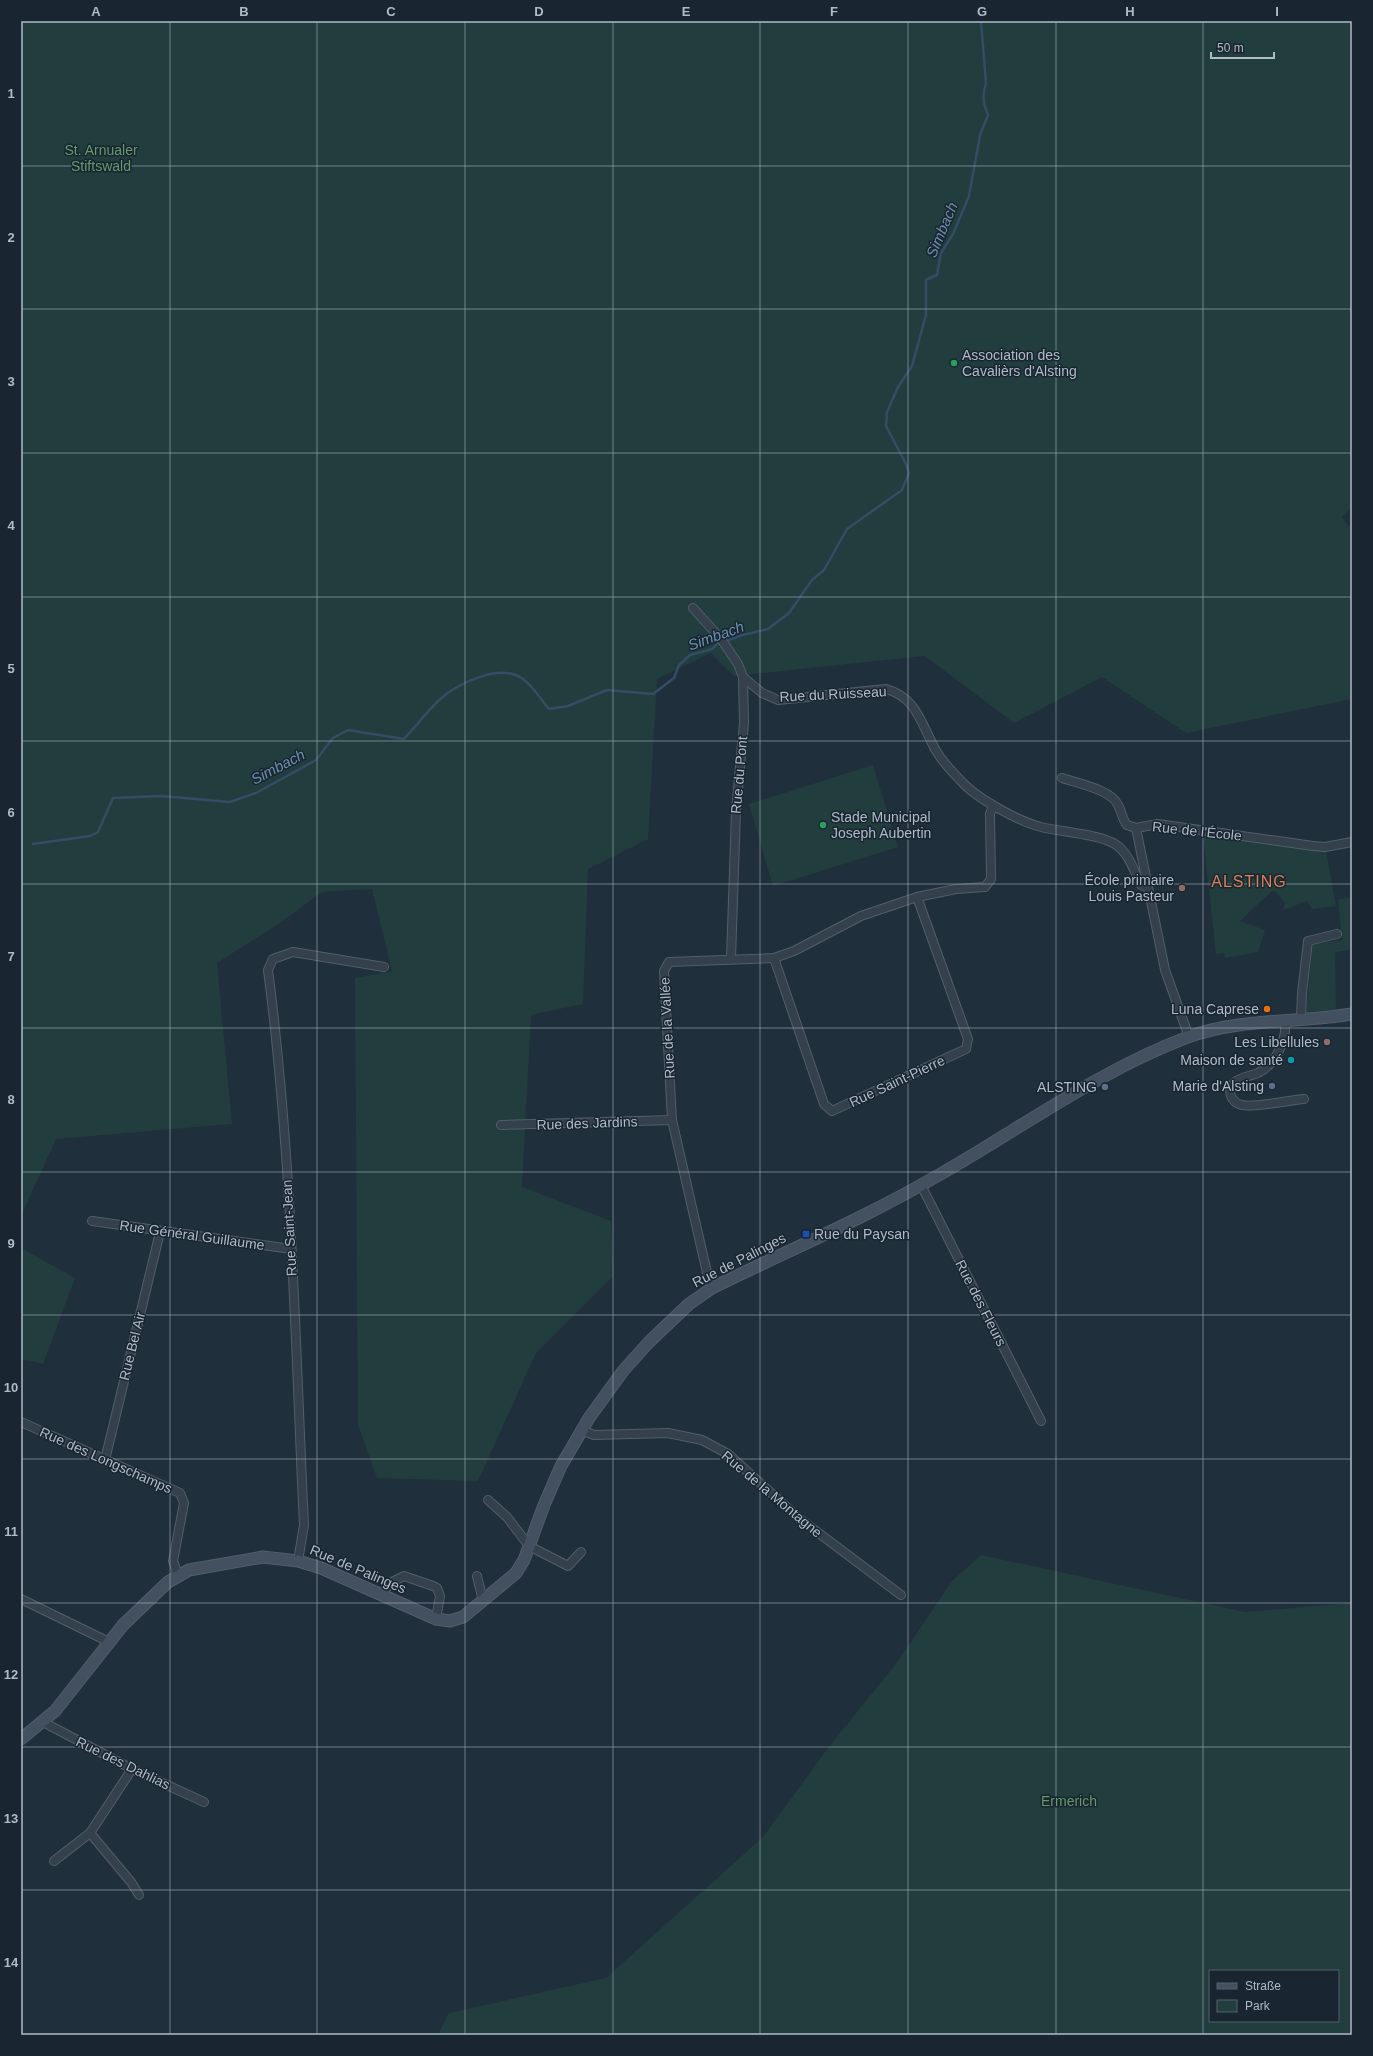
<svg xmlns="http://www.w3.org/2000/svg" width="1373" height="2056" font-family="Arial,sans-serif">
  <rect width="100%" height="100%" fill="#202f3c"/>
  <g fill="#223d3d" fill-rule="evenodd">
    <polygon points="21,21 1352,21 1352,508 1342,517 1352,530 1352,699 1186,733 1102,677 1014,723 925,656 734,676 711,653 657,679 648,839 588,869 583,1004 531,1015 522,1187 611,1221 614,1275 536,1353 478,1481 377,1478 358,1425 355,978 392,971 372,889 322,892 280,923 217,963 232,1124 56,1139 21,1216"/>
    <polygon points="873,765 898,847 773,886 749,804"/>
    <polygon points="1203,836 1326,851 1336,906 1312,909 1307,901 1283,910 1285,903 1276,892 1272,891 1240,921 1265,930 1258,952 1225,958 1224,953 1216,954"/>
    <polygon points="1352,897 1352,950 1335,952 1336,1010 1306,1012 1313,944 1342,940 1338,900"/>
    <polygon points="21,1248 75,1278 43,1364 21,1359"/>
    <path d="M 981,1555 L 1245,1612 L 1352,1603 L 1352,2035 L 438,2035 L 449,2013 L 606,1978 L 763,1837 L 831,1744 L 896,1664 L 952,1581 ZM 1210,1971 L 1338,1971 L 1338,2021 L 1210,2021 Z"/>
  </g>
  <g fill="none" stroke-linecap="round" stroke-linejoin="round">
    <path stroke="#324d65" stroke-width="2.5" d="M 33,844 L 90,836 L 98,832 L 113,798 L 161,796 L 230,802 L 256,793 L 316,760 L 333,738 L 348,730 L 404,739 C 416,726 427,712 439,700 C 457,684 500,662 523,679 C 533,686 541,700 549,709 L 568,706 L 607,690 L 653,694 L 674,678 L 679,665 L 690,655 L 712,649 L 717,644 L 743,635 L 768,629 L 789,613 L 812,580 L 824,570 L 847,529 L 902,490 L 909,473 L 906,464 L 886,426 L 887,412 L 898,387 L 912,366 L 926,315 L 926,280 L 937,275 L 941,253 L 953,234 L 969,196 L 980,135 L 988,115 C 983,103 982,96 986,83 L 981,21"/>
    <defs>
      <g id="minor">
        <polyline points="693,608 721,639 738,664 743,677 744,723 736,811 731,959"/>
        <path d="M 743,677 L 762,693 L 778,700 L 886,689 C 916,697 921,723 934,747 C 940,759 953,773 963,783 C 978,799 1020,822 1041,827 C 1061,832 1099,834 1115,844 C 1129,853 1134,871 1141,885 L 1148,888"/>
        <path d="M 1062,778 C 1077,783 1112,790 1118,805 C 1122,812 1122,819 1127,825 L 1136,828 L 1158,824 L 1313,846 L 1325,847 L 1352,842"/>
        <polyline points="1136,828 1165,970 1189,1037"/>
        <polyline points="774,958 824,1104 832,1111 966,1049 968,1039 917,897"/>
        <polyline points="1301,1019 1302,993 1308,941 1337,934"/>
        <path d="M 1285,1021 C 1287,1040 1276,1064 1258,1073 C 1251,1076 1241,1077 1235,1082 C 1231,1085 1229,1091 1231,1096 C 1233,1101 1237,1104 1242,1105 C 1252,1108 1291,1100 1304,1099"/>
        <polyline points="501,1125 672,1120"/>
        <polyline points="921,1185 1041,1421"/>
        <polyline points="92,1221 291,1249"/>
        <polyline points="712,1288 708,1277 672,1120 664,971 669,962 774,958 794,951 861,916 917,897 956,889 985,887 991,879 990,814 993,806"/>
        <polyline points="21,1422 180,1493 184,1503 173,1561 178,1575"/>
        <polyline points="581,1430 594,1435 668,1433 702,1440 728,1454 800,1519 901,1595"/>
        <polyline points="105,1460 160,1232"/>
        <polyline points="488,1500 507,1517 529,1546 568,1566 581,1552"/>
        <path d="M 298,1561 L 304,1525 C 295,1340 292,1154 268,970 L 273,959 L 293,952 L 384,967"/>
        <polyline points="477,1576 483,1601"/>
        <polyline points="382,1594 390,1583 404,1576 433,1586 437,1588 440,1596 436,1619"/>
        <polyline points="21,1599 109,1642"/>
        <polyline points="43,1722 132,1769 204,1802"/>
        <polyline points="132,1769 90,1833 131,1882 139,1895"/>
        <polyline points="54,1861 90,1833"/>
      </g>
      <path id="secondary" d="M 21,1739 L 55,1711 L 123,1625 L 168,1582 L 189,1570 L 263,1557 L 298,1561 L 321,1568 L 436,1619 L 450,1621 L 463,1617 L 516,1573 L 524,1560 L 544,1505 L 561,1466 L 589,1418 L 623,1371 L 649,1342 L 689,1304 L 712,1288 C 787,1251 865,1218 937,1176 C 1020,1129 1098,1071 1188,1037 C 1240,1018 1298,1023 1352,1014"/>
    </defs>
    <use href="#minor" stroke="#525e6a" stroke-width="10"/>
    <use href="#secondary" stroke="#525e6a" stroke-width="13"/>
    <use href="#minor" stroke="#34404c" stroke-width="8"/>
    <use href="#secondary" stroke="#42505f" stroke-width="11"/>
  </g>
  <path fill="none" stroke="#afbbc8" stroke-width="1" stroke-opacity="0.55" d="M 170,21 L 170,2035M 317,21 L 317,2035M 465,21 L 465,2035M 613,21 L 613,2035M 760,21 L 760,2035M 908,21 L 908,2035M 1056,21 L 1056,2035M 1203,21 L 1203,2035M 21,166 L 1352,166M 21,309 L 1352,309M 21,453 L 1352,453M 21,597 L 1352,597M 21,741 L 1352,741M 21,884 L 1352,884M 21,1028 L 1352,1028M 21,1172 L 1352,1172M 21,1315 L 1352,1315M 21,1459 L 1352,1459M 21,1603 L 1352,1603M 21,1747 L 1352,1747M 21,1890 L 1352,1890"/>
  <g fill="#2e9e5b" stroke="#192531" stroke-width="1.5">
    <circle cx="954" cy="363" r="4"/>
    <circle cx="823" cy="825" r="4"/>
  </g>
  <g fill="#8d6e63" stroke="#192531" stroke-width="1.5">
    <circle cx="1182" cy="888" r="4"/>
    <circle cx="1327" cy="1042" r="4"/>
  </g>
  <circle fill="#e8710a" stroke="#192531" stroke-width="1.5" cx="1267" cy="1009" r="4"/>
  <circle fill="#0f9aa8" stroke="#192531" stroke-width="1.5" cx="1291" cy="1060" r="4"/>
  <g fill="#5c6f8a" stroke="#192531" stroke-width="1.5">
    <circle cx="1272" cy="1086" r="4"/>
    <circle cx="1105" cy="1087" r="4"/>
  </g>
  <rect fill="#1a4fb4" stroke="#192531" stroke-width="1.5" x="802" y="1230" width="8" height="8" rx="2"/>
  <g text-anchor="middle" stroke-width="3" stroke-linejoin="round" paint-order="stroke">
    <g font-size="14" fill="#649b6b" stroke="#192531">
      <text x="101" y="155">St. Arnualer<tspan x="101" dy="16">Stiftswald</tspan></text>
      <text x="1069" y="1806">Ermerich</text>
    </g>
    <g font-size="14" fill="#afbbc8" stroke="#192531" text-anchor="end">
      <text x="962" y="360" text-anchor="start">Association des<tspan x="962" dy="16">Cavalièrs d'Alsting</tspan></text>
      <text x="831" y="822" text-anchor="start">Stade Municipal<tspan x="831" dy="16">Joseph Aubertin</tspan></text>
      <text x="1174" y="885">École primaire<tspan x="1174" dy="16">Louis Pasteur</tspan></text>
      <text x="1259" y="1014">Luna Caprese</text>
      <text x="1319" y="1047">Les Libellules</text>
      <text x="1283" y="1065">Maison de santé</text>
      <text x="1264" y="1091">Marie d'Alsting</text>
      <text x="1097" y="1092">ALSTING</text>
      <text x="814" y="1239" text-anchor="start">Rue du Paysan</text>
    </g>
    <g font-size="14" fill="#afbbc8" stroke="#192531">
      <text transform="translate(833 694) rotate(-3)" y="5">Rue du Ruisseau</text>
      <text transform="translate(739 775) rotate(-85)" y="5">Rue du Pont</text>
      <text transform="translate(1197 831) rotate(6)" y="5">Rue de l'École</text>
      <text transform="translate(667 1028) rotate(-93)" y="5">Rue de la Vallée</text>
      <text transform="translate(897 1081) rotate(-25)" y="5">Rue Saint-Pierre</text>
      <text transform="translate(587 1123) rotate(-2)" y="5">Rue des Jardins</text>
      <text transform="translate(289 1228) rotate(-93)" y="5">Rue Saint-Jean</text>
      <text transform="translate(192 1235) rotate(8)" y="5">Rue Général Guillaume</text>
      <text transform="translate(739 1260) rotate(-27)" y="5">Rue de Palinges</text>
      <text transform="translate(981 1303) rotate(63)" y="5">Rue des Fleurs</text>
      <text transform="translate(132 1346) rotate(-76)" y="5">Rue Bel Air</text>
      <text transform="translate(106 1460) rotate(24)" y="5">Rue des Longschamps</text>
      <text transform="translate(772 1494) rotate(40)" y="5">Rue de la Montagne</text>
      <text transform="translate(358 1569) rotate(23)" y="5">Rue de Palinges</text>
      <text transform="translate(123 1763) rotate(26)" y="5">Rue des Dahlias</text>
    </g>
    <g font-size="15" font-style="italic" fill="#6d90ae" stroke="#192531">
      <text transform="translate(942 230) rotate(-67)" y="5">Simbach</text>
      <text transform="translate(716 636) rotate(-20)" y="5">Simbach</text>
      <text transform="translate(278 767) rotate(-28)" y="5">Simbach</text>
    </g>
    <g font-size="16" letter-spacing="1" fill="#dc8256" stroke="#192531">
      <text x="1249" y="887">ALSTING</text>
    </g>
  </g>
  <rect width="1373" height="2056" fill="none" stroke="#192531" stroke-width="44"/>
  <rect x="1209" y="1970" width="130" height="52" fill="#192531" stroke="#55616d"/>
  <rect x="1217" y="1983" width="20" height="6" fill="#42505f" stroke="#55616d"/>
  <text x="1245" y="1990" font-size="12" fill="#afbbc8">Straße</text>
  <rect x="1217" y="2000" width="20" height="12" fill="#223d3d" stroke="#55616d"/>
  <text x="1245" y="2010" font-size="12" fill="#afbbc8">Park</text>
  <path d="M1211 52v6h63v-6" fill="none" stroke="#afbbc8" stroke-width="2"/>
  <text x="1217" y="52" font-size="12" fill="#afbbc8" stroke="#192531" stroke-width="3" paint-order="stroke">50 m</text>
  <rect x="22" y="22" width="1329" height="2012" fill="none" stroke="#afbbc8" stroke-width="1.5"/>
  <g font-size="13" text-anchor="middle" font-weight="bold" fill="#afbbc8">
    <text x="96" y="16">A</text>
    <text x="244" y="16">B</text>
    <text x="391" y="16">C</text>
    <text x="539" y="16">D</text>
    <text x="686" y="16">E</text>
    <text x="834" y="16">F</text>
    <text x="982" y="16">G</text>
    <text x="1130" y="16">H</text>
    <text x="1277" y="16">I</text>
    <text x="11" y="98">1</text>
    <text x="11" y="242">2</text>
    <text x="11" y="386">3</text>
    <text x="11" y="530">4</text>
    <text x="11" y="673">5</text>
    <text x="11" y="817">6</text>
    <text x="11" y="961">7</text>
    <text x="11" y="1104">8</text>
    <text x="11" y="1248">9</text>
    <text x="11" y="1392">10</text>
    <text x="11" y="1536">11</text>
    <text x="11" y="1679">12</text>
    <text x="11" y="1823">13</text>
    <text x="11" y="1967">14</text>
  </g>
</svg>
